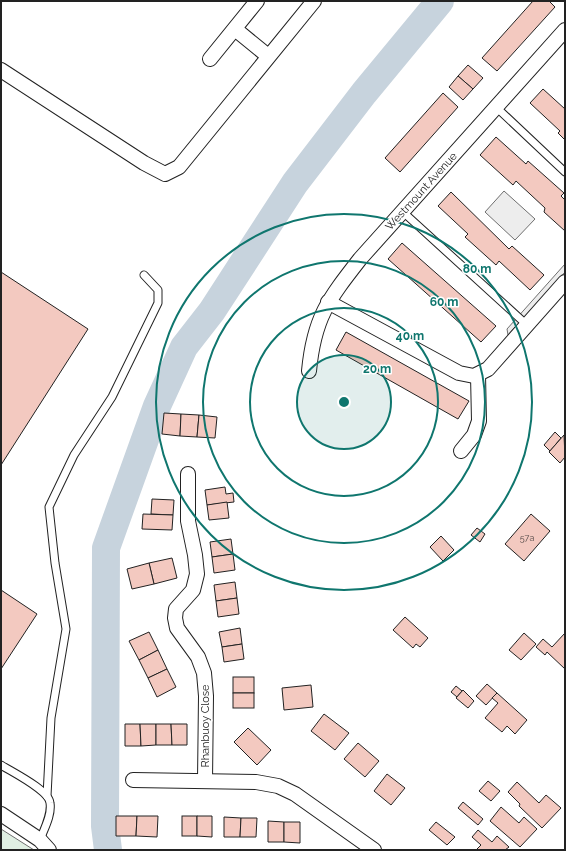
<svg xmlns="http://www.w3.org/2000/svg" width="566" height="851" font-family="Raleway,sans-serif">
  <rect width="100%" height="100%" fill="#fff"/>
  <polygon fill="#e0efe3" stroke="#6f6f6f" points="1,829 34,850 1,850"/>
  <g fill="#ededed" stroke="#6f6f6f">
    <polygon points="504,191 535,219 515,240 485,212"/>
    <polygon points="565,264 565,272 508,335 507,329"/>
  </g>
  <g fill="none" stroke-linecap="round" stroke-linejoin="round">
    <polyline stroke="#c7d3dd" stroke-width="28" points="108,850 105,826 106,548 157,406 184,347 212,311 295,183 364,93 440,1"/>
  </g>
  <g fill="#f3c9c0" stroke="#222">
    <polygon points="533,1 549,1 555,7 497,71 482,58"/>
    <polygon points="468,65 483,78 473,89 458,76"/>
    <polygon points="458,76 473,89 463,100 449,87"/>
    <polygon points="543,89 565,109 565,140 558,133 560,131 530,103"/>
    <polygon points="443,93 458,107 400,172 385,158"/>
    <polygon points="496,137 526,164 528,161 564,193 561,196 565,200 565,231 544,212 545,208 516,181 513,185 480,155"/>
    <polygon points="451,192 509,249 512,246 544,275 530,290 499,261 496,265 465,237 468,234 438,206"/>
    <polygon points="402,243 496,326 481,342 388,259"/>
    <polygon points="1,272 88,329 1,465"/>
    <polygon points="346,332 469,401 458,419 336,350"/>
    <polygon points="164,413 181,414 180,436 162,434"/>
    <polygon points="181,414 199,415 197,437 180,436"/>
    <polygon points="199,415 217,417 215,438 197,437"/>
    <polygon points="555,432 561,438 550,451 544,445"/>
    <polygon points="564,435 565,457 560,463 549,452"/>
    <polygon points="225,487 226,494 233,493 234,502 207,505 205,490"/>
    <polygon points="152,499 174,500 173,515 151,514"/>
    <polygon points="227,502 229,518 209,520 207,505"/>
    <polygon points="143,514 173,515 172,530 142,529"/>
    <polygon points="531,514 550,531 524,561 505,544"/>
    <polygon points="477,528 485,534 480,542 471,535"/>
    <polygon points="441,536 454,550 443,561 430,547"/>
    <polygon points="231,539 233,554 212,557 210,542"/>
    <polygon points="233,554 235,570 214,573 212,557"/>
    <polygon points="172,558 177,578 154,584 149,563"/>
    <polygon points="149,563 154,584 132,589 127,569"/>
    <polygon points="235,582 237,598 216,601 214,585"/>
    <polygon points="1,590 37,614 1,669"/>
    <polygon points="237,598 239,614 218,617 216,601"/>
    <polygon points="405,617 428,638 420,647 416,644 413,648 393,630"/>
    <polygon points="240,628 242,644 222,647 219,632"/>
    <polygon points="149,632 158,650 139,660 129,641"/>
    <polygon points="524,633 536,644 521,660 509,650"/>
    <polygon points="565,633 565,669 547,652 545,655 536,647 543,639 552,647"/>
    <polygon points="242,644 244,659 224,662 222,647"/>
    <polygon points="158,650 167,669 148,678 139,660"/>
    <polygon points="167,669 176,687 157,697 148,678"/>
    <rect x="233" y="677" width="21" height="16"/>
    <polygon points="487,684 497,693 486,705 476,696"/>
    <polygon points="311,685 313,707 284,710 282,688"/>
    <polygon points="456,686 462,691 457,697 451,692"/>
    <polygon points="463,690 474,701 468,708 456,698"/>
    <rect x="233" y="693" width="21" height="15"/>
    <polygon points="497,693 527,720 515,734 507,726 502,732 485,718 498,703 492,698"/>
    <polygon points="324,714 349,733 335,750 311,731"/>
    <polygon points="125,724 140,724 141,746 125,746"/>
    <polygon points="140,724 156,724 156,745 141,746"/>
    <polygon points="156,724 171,724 172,745 156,745"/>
    <polygon points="171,724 187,724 187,745 172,745"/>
    <polygon points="248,728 271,750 257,765 234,742"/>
    <polygon points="358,743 379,761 365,777 344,759"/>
    <polygon points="387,774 405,788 391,805 374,791"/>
    <polygon points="488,781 500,791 491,801 479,791"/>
    <polygon points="517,782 539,803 546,795 561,808 542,828 519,806 520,804 508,792"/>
    <polygon points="463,802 483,819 478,825 458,808"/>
    <polygon points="501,807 519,823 524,817 537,829 520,847 490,821"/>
    <polygon points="116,816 137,816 136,836 116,836"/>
    <polygon points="137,816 158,816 157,837 136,836"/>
    <rect x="182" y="816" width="15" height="20"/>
    <polygon points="197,816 212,816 212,837 197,836"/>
    <polygon points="224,817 241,818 240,837 224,837"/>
    <polygon points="241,818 257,818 256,837 240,837"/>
    <polygon points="268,821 284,822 284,842 268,842"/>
    <polygon points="284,822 300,822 300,843 284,842"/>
    <polygon points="436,822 455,837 447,845 429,830"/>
    <polygon points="478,830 492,842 497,836 509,847 505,850 476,850 481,845 472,837"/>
  </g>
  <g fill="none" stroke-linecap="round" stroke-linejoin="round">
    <defs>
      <g id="service">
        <polyline points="496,107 565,172"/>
        <polyline points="403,212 527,325"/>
        <path d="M 1,765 C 12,772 49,790 50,803 C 52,815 44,829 40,840"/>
        <polyline points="47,796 51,718 66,629 55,563 49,507 74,455 112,397 158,303 158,290 144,275"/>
      </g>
      <g id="minor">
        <polyline points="235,29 268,56"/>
        <polyline points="210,59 257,1"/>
        <polyline points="1,70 144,163 165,174 179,167 314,1"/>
        <polyline points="328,302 459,373 474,376 488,369 565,282"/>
        <path d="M 309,371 C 314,318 328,300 360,259 L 565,30"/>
        <polyline points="461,451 474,435 479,421 478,375"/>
        <polyline points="188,474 188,521 195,555 197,574 193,590 176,609 175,618 177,628 198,657 204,673 206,696 205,780"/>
        <polyline points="133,780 256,782 278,786 295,794 374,850"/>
        <polyline points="1,814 40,840 49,850"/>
      </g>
    </defs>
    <use href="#service" stroke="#222" stroke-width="9"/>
    <use href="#minor" stroke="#222" stroke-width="16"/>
    <use href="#service" stroke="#fff" stroke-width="7"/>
    <use href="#minor" stroke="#fff" stroke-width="14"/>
  </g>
  <circle cx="344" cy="402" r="47" fill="#0f766e" fill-opacity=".12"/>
  <g fill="none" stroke="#0f766e" stroke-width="2">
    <circle cx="344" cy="402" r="47"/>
    <circle cx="344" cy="402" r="94"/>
    <circle cx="344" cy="402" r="141"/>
    <circle cx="344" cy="402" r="188"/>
  </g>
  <g text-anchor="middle" stroke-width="3" stroke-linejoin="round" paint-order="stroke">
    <g font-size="9" fill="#564c4a">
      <text x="527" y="541">57a</text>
    </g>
    <g font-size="11" fill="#222" stroke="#fff">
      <text transform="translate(421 191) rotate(-48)" y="4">Westmount Avenue</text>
      <text transform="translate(205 726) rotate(-90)" y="4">Rhanbuoy Close</text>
    </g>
  </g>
  <circle cx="344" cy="402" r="6" fill="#0f766e" stroke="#fff" stroke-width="2"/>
  <g font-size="12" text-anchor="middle" font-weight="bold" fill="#0f766e" stroke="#fff" stroke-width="3" stroke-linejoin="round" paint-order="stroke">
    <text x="477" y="273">80 m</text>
    <text x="444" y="306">60 m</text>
    <text x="410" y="340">40 m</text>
    <text x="377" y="373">20 m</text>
  </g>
  <rect width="566" height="851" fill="none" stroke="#222222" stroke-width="4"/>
</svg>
